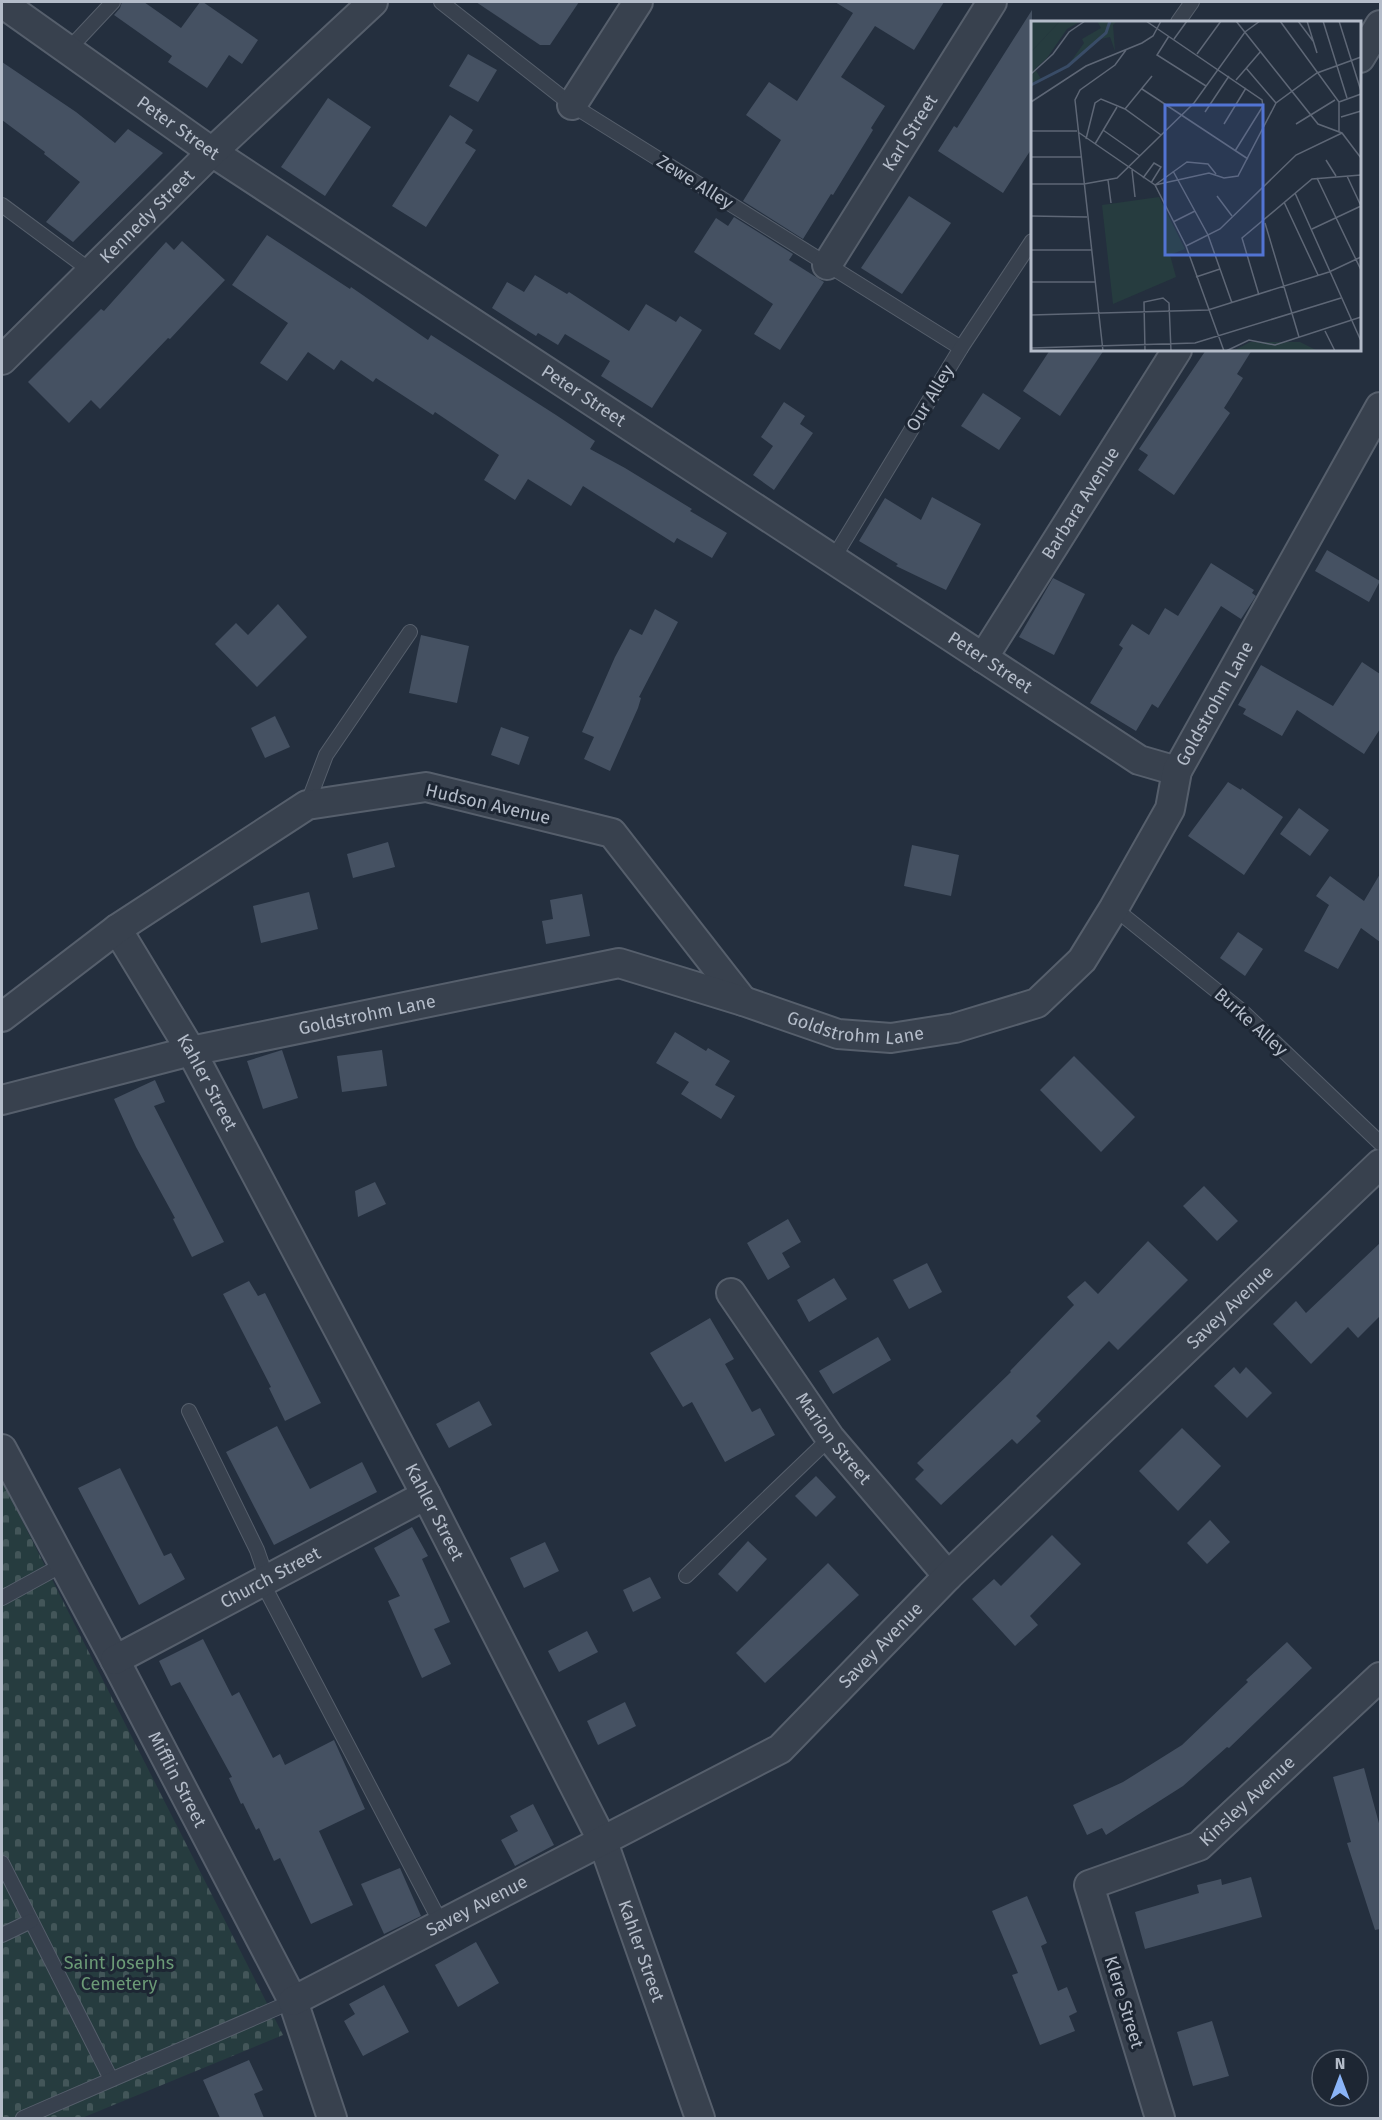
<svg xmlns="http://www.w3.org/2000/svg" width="1382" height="2120" font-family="'Fira Sans',sans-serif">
  <defs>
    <pattern id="cemetery-stones" width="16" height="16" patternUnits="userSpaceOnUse" patternTransform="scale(1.5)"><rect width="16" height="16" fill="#263c3f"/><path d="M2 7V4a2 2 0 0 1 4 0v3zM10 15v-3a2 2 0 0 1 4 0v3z" fill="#435659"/></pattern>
  </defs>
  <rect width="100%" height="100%" fill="#242f3e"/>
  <polygon fill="url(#cemetery-stones)" points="2,1481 283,2035 82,2118 2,2118"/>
  <g fill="#455162">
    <polygon points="122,2 144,2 181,28 200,2 203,2 258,40 242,64 229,55 207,88 168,62 172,56 114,15 120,8"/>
    <polygon points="476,2 579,2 550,45 540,45"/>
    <polygon points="835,2 944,2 914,50 875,26 841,77 885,106 871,128 873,130 833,195 831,194 803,239 743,201 781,140 746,115 769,82 797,101 853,13"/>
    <polygon points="1032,10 1032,148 1003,193 938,151 954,126 957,128"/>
    <polygon points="468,54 497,70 478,102 449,86"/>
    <polygon points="2,62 76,112 115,143 128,129 163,153 73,242 46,222 80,182 44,154 45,152 2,120"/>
    <polygon points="328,98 371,127 325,196 281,167"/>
    <polygon points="450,115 473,130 465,143 476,150 426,227 392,206"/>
    <polygon points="909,196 951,223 902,294 861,268"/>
    <polygon points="734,217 793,254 789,260 824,282 780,350 754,334 773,304 694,252 716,218 728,226"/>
    <polygon points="267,235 350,289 351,287 428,340 431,335 556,415 595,441 590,449 625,468 692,509 690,511 727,533 712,558 677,538 674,543 583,486 571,506 528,479 515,500 484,480 499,455 435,412 433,415 376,378 373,382 341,360 334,370 308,352 287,381 260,363 288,323 232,285"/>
    <polygon points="182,241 225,280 170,339 168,338 100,409 91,400 69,423 28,382 101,309 104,311 166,242 174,250"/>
    <polygon points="535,275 567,294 569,292 629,331 646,304 676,322 680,316 702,330 652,408 601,376 610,361 565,334 558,345 538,333 536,336 492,308 507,282 524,292"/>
    <polygon points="1050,350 1104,350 1060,416 1023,391"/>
    <polygon points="1206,350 1252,350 1237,374 1243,378 1224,408 1230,413 1174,495 1138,470 1148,455 1139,449"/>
    <polygon points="983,393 1021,418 999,450 961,426"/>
    <polygon points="784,402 805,416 800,424 813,433 774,490 753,475 773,446 761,437"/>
    <polygon points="932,497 981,524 946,590 896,566 898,564 859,541 885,498 921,520"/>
    <polygon points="1327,550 1380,581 1369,602 1315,571"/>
    <polygon points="1211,563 1254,590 1252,593 1256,596 1241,619 1221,606 1158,708 1152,704 1136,731 1090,703 1123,648 1119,645 1132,624 1149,635 1165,608 1178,616"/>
    <polygon points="1053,578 1085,594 1054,655 1019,637"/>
    <polygon points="278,604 307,637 257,687 215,644 236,623 248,635"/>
    <polygon points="655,609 678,622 639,697 641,698 638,708 610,771 584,759 594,737 582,732 615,657 630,629 642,635"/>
    <polygon points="421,635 469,646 457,703 409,693"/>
    <polygon points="1362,662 1380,674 1380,729 1364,754 1297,710 1282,736 1243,714 1246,709 1238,705 1261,665 1333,706"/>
    <polygon points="275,716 290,747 265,758 251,728"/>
    <polygon points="501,727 529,737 519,765 491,755"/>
    <polygon points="1228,782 1241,790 1242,788 1283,817 1244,875 1188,836"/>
    <polygon points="1299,808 1329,830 1310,856 1280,834"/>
    <polygon points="388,842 395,867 353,878 347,854"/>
    <polygon points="912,845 959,855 951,896 904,886"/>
    <polygon points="1380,874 1380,942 1361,928 1338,969 1304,951 1329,905 1316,896 1330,876 1364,901"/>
    <polygon points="309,892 318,929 261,943 253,906"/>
    <polygon points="582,894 590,936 546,944 542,921 553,919 550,900"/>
    <polygon points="1238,932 1263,949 1245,976 1220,958"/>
    <polygon points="675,1032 706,1051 708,1048 730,1061 715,1085 735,1096 721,1119 681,1094 689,1082 656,1063"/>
    <polygon points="282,1050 298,1098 263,1109 247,1061"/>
    <polygon points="382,1050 387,1086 342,1092 337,1056"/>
    <polygon points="1074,1056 1135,1117 1101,1152 1040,1090"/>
    <polygon points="155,1080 165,1102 154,1106 224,1242 192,1257 173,1219 175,1218 136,1147 114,1099"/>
    <polygon points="375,1182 386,1204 358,1217 355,1191"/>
    <polygon points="1204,1186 1238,1221 1217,1241 1183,1206"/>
    <polygon points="788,1219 801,1242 782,1253 790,1267 768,1280 747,1243"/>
    <polygon points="1148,1241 1188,1280 1118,1350 1109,1341 1036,1416 1041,1421 1017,1444 1012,1439 941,1505 915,1479 924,1470 917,1463 1011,1372 1010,1371 1074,1305 1067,1297 1085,1281 1098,1294"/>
    <polygon points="1380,1243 1380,1316 1358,1338 1348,1327 1311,1364 1273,1324 1296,1301 1306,1313"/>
    <polygon points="927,1263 942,1292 909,1309 893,1280"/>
    <polygon points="834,1278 847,1299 809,1322 797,1300"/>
    <polygon points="249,1281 258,1296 265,1293 321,1403 285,1421 269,1388 271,1387 223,1294"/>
    <polygon points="710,1318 734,1359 725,1364 752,1412 760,1408 775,1435 725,1462 692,1402 683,1407 650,1353"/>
    <polygon points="878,1337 891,1360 833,1394 819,1371"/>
    <polygon points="1234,1367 1240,1374 1246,1367 1272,1393 1247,1418 1214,1386"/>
    <polygon points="479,1401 492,1425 449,1448 436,1424"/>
    <polygon points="277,1426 310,1489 362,1462 377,1492 274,1545 226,1452"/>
    <polygon points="1182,1428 1221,1466 1178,1511 1139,1471"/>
    <polygon points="120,1468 164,1556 171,1553 185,1579 139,1605 78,1488"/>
    <polygon points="816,1476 836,1497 816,1517 795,1496"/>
    <polygon points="1210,1520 1230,1542 1207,1564 1187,1543"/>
    <polygon points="412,1527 428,1556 422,1559 450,1622 434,1629 451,1664 422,1678 388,1601 400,1596 374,1548"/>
    <polygon points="1052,1535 1081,1564 1030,1616 1038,1625 1015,1646 972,1599 994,1579 1001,1586"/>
    <polygon points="748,1541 767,1559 737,1592 718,1574"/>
    <polygon points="545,1542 559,1571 524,1588 510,1558"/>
    <polygon points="828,1563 859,1595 765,1683 736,1653"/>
    <polygon points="650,1577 661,1598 633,1612 623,1590"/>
    <polygon points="587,1631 598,1652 559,1672 548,1651"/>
    <polygon points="203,1639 232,1696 239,1692 273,1758 280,1754 285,1765 334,1740 365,1809 319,1831 353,1905 311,1924 280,1858 274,1861 259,1828 256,1830 243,1803 241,1804 229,1778 232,1777 180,1682 171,1686 159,1661"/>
    <polygon points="1287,1642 1312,1668 1229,1748 1227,1747 1183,1786 1106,1835 1102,1828 1087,1835 1073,1805 1123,1782 1182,1745 1248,1682 1246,1680"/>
    <polygon points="625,1702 636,1726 598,1745 587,1721"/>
    <polygon points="1364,1768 1380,1827 1380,1929 1375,1930 1347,1843 1351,1842 1333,1777"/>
    <polygon points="533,1804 554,1845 515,1866 501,1840 518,1831 510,1816"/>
    <polygon points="400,1868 421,1916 384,1934 361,1884"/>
    <polygon points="1251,1877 1262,1917 1145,1949 1135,1912 1199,1893 1197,1885 1221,1879 1222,1885"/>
    <polygon points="1027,1896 1047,1943 1041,1946 1058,1991 1067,1987 1077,2012 1069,2016 1075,2031 1040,2045 1012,1975 1018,1973 992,1911"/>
    <polygon points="476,1942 499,1983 458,2007 435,1965"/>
    <polygon points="384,1985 409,2032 363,2056 344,2021 355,2014 349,2004"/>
    <polygon points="1212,2021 1229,2076 1193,2086 1177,2032"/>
    <polygon points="249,2060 263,2090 254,2094 264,2118 220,2118 203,2080"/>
  </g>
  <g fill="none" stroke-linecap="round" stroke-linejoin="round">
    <defs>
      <g id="lane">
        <polyline points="441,2 572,105 961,348"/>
        <polyline points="1178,22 1192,2"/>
        <polyline points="68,50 113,2"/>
        <polyline points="2,205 91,271"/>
        <polyline points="833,559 961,348 1032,241"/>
        <polyline points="307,805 326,755 410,632"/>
        <polyline points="1114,908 1243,1012 1380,1143"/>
        <polyline points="189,1411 257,1550 267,1579"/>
        <polyline points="686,1576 830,1438"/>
        <polyline points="262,1582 442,1925"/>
        <polyline points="2,1598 64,1564"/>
        <polyline points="2,1863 111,2079"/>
        <polyline points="2,1935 31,1921"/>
        <polyline points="23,2118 293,2001"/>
      </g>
      <g id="street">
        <path id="s1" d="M 2,3 L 212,152 L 1139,760 L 1177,771"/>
        <polyline points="1360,58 1380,25"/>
        <polyline points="572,105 638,2"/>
        <path id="s2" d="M 827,265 L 992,2"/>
        <path id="s3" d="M 2,360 L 212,152 L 373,2"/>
        <path id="s4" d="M 983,658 L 1177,350"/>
        <path id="s5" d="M 117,929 L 191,1051 L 426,1495 L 603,1842 L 700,2118"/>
        <polyline points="2,1017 117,929 307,805 426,787 612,833 743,1001"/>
        <path id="s6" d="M 2,1100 L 191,1051 L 619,963 L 743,1001 L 838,1034 L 891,1038 L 955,1028 L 1037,1003 L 1082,960 L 1114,908 L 1170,809 L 1177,771 L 1380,407"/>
        <path id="s7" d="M 731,1293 L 830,1438 L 948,1576"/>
        <path id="s8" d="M 2,1449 L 115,1660 L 293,2001 L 332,2118"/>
        <path id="s9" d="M 115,1660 L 426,1495"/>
        <path id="s10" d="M 293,2001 L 780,1749 L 948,1576 L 1380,1164"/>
        <path id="s11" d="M 1160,2118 L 1089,1885 L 1199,1846 L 1380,1677"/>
      </g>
    </defs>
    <use href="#lane" stroke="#565f6c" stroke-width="16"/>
    <use href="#street" stroke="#565f6c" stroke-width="32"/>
    <use href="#lane" stroke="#38414e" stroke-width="14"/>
    <use href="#street" stroke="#38414e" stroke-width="28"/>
  </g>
  <g text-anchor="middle" stroke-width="6" stroke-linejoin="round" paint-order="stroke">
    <g font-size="18" fill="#b4bcc9" stroke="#1d2633">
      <text dy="6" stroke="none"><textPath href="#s1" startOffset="216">Peter Street</textPath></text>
      <text dy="6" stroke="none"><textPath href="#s2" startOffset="156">Karl Street</textPath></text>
      <text transform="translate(695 182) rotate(32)" y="6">Zewe Alley</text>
      <text dy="6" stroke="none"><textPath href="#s3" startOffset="204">Kennedy Street</textPath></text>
      <text dy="6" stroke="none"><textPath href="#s1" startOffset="702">Peter Street</textPath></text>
      <text transform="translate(930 398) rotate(-59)" y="6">Our Alley</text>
      <text dy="6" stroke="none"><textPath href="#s4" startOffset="183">Barbara Avenue</textPath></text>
      <text dy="6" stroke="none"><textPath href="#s1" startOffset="1188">Peter Street</textPath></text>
      <text dy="6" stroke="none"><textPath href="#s6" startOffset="1419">Goldstrohm Lane</textPath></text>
      <text transform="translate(488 804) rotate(13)" y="6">Hudson Avenue</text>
      <text dy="6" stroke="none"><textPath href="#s6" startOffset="375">Goldstrohm Lane</textPath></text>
      <text dy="6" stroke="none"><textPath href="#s6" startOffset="879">Goldstrohm Lane</textPath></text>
      <text transform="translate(1251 1022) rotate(42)" y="6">Burke Alley</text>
      <text dy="6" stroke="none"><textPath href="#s5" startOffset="178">Kahler Street</textPath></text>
      <text dy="6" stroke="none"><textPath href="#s10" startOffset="1179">Savey Avenue</textPath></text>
      <text dy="6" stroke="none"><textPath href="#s7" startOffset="178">Marion Street</textPath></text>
      <text dy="6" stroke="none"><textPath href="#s5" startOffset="664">Kahler Street</textPath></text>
      <text dy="6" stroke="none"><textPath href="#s9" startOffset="176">Church Street</textPath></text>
      <text dy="6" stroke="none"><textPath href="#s10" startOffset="693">Savey Avenue</textPath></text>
      <text dy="6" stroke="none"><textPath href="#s8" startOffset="374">Mifflin Street</textPath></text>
      <text dy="6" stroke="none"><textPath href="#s11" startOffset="426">Kinsley Avenue</textPath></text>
      <text dy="6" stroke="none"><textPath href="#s10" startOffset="207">Savey Avenue</textPath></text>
      <text dy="6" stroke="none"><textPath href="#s5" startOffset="1150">Kahler Street</textPath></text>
      <text transform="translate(1124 2002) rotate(73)" y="6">Klere Street</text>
    </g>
    <g font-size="18" fill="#6b9a76" stroke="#1d2633">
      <text x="119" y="1969">Saint Josephs<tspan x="119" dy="21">Cemetery</tspan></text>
    </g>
  </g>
  <g transform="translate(1031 21)">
    <rect width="330" height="330" fill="#242f3e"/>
    <path d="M 29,0 L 50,0 L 36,8 L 16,37 L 4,48 L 10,58 L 0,62 L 0,31 ZM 66,0 L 86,0 L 82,4 L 84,30 L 79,16 L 70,18 L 38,43 L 53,22 L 51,18 L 70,7 ZM 219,321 L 269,321 L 287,330 L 202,330 Z" fill="#263c3f"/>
    <path d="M 0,0 L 29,0 L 0,31 ZM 128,176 L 154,228 L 139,234 L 145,256 L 82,283 L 71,184 Z" fill="#263c3f"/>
    <path fill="none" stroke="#394c67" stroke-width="3" d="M 0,64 L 37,45 L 75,12 L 79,0"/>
    <path fill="none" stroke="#5e6776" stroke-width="1.5" d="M 115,0 L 231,79 L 232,85 L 204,130M 205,0 L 287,103 L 311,112 L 330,137M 249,0 L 308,81 L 308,110M 267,0 L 282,20M 276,0 L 286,32M 292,0 L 316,77M 308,0 L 330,70M 138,15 L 126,34 L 175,65M 143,18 L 156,0M 166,33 L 190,0M 215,47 L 245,82M 0,53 L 22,33 L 38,11 L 54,0M 205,59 L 230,30M 111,68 L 217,138M 0,81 L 55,45 L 111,22 L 122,15 L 130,0M 308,81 L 330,73M 94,88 L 121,55M 174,91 L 198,55M 310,96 L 330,90M 193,103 L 215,67M 265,103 L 304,79M 72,109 L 109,135M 0,110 L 46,110M 47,111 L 124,164 L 155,225 L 193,330M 55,118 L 64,82 L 70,78 L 94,88 L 130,114M 64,123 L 86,86M 0,136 L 50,136M 295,139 L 305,155M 101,149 L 104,176M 142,150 L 177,214 L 201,282M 316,155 L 330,185M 112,157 L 123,142 L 130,146 L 120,162M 286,157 L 330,249M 77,159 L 80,182M 0,163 L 53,163 L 86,157 L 163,82 L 214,11 L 229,0M 124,164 L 178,152 L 193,157 L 207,155 L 245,82 L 286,52 L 330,36M 124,164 L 156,141 L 177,143 L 185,153M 264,172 L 330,320M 186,175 L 201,195M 253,181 L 287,254M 0,195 L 56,196M 142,201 L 164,190M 234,202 L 268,316M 281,208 L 330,185M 155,225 L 189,208 L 265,134 L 311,112M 0,229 L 60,229M 165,256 L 189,248M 0,261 L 64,261M 228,274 L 211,217 L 281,158 L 330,154M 0,294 L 177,289 L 298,251 L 330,236M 294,310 L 304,330M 0,327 L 164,322 L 310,277M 72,330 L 44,79 L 49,69 L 84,44 L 95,29M 114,330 L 113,281 L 132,277 L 138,282 L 140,330M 195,330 L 218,319 L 244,324 L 330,296"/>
    <path fill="#5274d3" fill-opacity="0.15" stroke="#5274d3" stroke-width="3" d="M 134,84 L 232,84 L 232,234 L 134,234 Z"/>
    <rect width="330" height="330" fill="none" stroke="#b4bcc9" stroke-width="3"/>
  </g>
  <rect width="1382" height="2120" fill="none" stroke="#b4bcc9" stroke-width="6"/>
  <g transform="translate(1340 2078)"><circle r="28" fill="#1d2633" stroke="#59626f" stroke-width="1.5"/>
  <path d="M0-4.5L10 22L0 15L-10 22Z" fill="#8ab4f8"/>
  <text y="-9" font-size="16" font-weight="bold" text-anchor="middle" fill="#b4bcc9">N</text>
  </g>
</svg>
